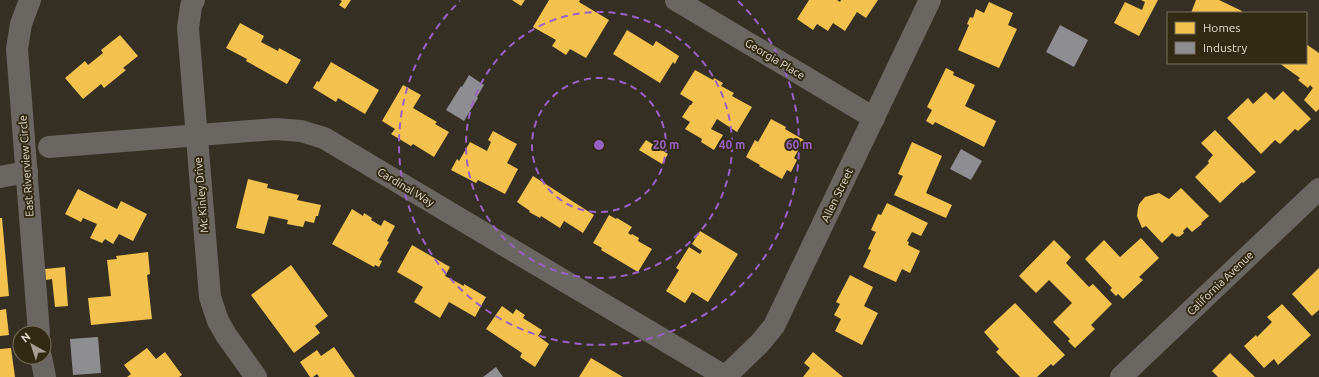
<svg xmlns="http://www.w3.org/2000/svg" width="1319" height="377" font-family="Ubuntu,sans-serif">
  <rect width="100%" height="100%" fill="#363024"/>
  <g fill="#f2c14e">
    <polygon points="340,0 351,0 345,9 339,5 342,1"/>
    <polygon points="512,0 525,0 521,6"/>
    <polygon points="549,0 580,0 579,2 609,20 586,58 570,49 566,55 552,46 556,40 533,27"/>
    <polygon points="809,0 837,0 840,2 841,0 878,0 866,18 857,12 845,31 833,23 828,31 817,24 813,30 797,19"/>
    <polygon points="1141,0 1158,0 1139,36 1114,23 1125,2 1142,10 1145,2"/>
    <polygon points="1196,0 1219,0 1242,11 1241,13 1191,13"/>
    <polygon points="989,2 1013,13 1008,25 1017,29 999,68 958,50 969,25 967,24 970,17 973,18 976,9 984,13"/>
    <polygon points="240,23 264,36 261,42 278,51 279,48 301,60 287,84 246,61 247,59 226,48"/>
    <polygon points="627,30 653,46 656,41 679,56 675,64 673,62 660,83 613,54"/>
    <polygon points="120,35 138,56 123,68 126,70 104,88 101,84 83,99 65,78 85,61 88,65 103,53 101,50"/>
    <polygon points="1306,44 1319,53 1319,109 1316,112 1304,100 1313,88 1310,85 1308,88 1298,80 1300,78 1279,63 1306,63"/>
    <polygon points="331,62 379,90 365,114 338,98 336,102 313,88 317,81 319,82"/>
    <polygon points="946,68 954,72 953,75 975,85 965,106 996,121 984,147 935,122 933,125 926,121 932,110 927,107"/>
    <polygon points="695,70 713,80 714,78 723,83 721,86 734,93 732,96 752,107 737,132 717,119 711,129 723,135 714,150 701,142 702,139 685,129 690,122 682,117 690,105 691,105 693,102 680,94"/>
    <polygon points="403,85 421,95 413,108 437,122 435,124 449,132 434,157 413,144 411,146 391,134 395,129 382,121"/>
    <polygon points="1283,91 1311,119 1298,131 1295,129 1280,144 1275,140 1261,154 1227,118 1248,98 1253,104 1266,92 1274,100"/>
    <polygon points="771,119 786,127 785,129 804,140 794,158 797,160 791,172 787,170 782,179 759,166 760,165 746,157 755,140 758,142"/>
    <polygon points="1215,130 1256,172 1243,183 1242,182 1220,203 1195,177 1209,163 1208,161 1213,155 1201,143"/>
    <polygon points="493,131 517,144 507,163 518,169 505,194 478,180 476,183 451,170 457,159 459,161 470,142 487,151 491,142 488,140"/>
    <polygon points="646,140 668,154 662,164 639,150"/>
    <polygon points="912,142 942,156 926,193 952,205 946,218 894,195 903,176 898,174"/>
    <polygon points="533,176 594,215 583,233 564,221 560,228 541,216 540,218 529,212 530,211 517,202"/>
    <polygon points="248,179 268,184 267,188 299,195 297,200 321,205 318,216 316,216 314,223 305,221 303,227 287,224 288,220 269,216 264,234 236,228"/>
    <polygon points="1181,188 1209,216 1201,223 1202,224 1192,232 1187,227 1183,231 1184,233 1179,237 1178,236 1177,237 1172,233 1162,243 1146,226 1142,228 1137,216 1138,208 1139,204 1145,197 1159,193 1169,199"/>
    <polygon points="78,189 117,209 121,201 147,214 133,241 119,234 113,244 105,239 102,243 90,238 97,224 83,218 81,222 65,214"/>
    <polygon points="887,203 928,223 921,236 912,232 907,241 909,242 908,245 920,251 910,273 902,269 896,282 863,267 871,250 868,249 876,232 871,230 878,214 881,215"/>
    <polygon points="352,209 363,216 364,213 372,218 371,220 381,226 384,220 395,226 387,241 389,242 379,260 382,261 379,267 375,265 374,267 332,244"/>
    <polygon points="609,215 616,219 617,218 632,227 628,233 631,235 632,234 639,238 638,241 652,249 638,272 601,250 602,248 593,243"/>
    <polygon points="0,218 2,218 9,296 0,297"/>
    <polygon points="700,231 738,254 708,302 692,292 685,303 666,291 679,270 676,268 689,247 700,254 702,251 692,244"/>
    <polygon points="1141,238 1159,258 1139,277 1143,280 1123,299 1118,294 1116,296 1110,290 1112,288 1085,259 1104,240 1120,257"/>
    <polygon points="1054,240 1071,257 1066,263 1089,287 1093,284 1112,304 1091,325 1095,329 1075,348 1068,341 1070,339 1053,322 1072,303 1049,280 1036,293 1019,276"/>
    <polygon points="412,245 450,267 445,276 464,286 464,284 486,297 475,317 449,302 440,318 414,302 423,287 397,272"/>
    <polygon points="148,252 150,274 147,275 152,319 91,325 88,298 111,296 107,260 117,259 116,256"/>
    <polygon points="291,265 328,316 315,326 320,333 294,353 251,295"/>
    <polygon points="65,267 68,306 55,307 52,279 46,280 45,269"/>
    <polygon points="1319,268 1319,310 1312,316 1292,294"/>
    <polygon points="850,275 873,287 864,306 878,313 862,345 835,331 841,319 834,315 840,304 836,302"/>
    <polygon points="1015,303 1065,355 1053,366 1051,364 1037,377 1020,377 996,352 999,349 984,332"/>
    <polygon points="1282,304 1311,335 1278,365 1274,359 1264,368 1244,346 1256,335 1257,337 1272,322 1267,317"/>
    <polygon points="502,306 513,314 516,309 525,315 523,318 542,330 538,336 549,344 535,367 520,357 522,353 486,329"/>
    <polygon points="6,309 9,335 0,336 0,310"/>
    <polygon points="334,347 355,377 319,377 317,374 313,377 310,377 300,362 317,350 321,356"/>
    <polygon points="11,348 15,377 0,377 0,349"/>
    <polygon points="147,348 156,359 165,352 182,375 179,377 127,377 131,374 124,365"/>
    <polygon points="813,352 843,377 803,377 810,368 804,363"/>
    <polygon points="1230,353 1255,377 1218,377 1212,371"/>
    <polygon points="591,358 623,377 579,377"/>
  </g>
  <g fill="#8d8d92">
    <polygon points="1060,25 1088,40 1074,67 1046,52"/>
    <polygon points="469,75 484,85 477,97 478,98 464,121 446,110 461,86 462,87"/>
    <polygon points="961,149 982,161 971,180 950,169"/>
    <polygon points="98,337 101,373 73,375 70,339"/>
    <polygon points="496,367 503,377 483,377"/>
  </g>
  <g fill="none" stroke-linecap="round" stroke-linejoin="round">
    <g stroke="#6a6662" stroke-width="22">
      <polyline points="30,0 21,24 17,49 39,333"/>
      <polyline points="194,0 191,6 188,28 210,297 218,321 226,335 256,377"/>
      <polyline points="676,0 874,118"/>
      <polyline points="49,147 276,129 301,131 324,138 726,377"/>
      <polyline points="0,177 27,172"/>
      <polyline points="41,357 45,377"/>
      <polyline points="725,377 760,343 774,326 930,0"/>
      <polyline points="1121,377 1319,189"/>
    </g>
  </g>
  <g fill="none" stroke="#9a61c4" stroke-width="2" stroke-dasharray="7 5">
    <circle cx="599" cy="145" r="67"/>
    <circle cx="599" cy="145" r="133"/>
    <path d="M738 1A200 200 0 1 1 460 1"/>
  </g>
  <g text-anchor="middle" stroke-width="4" stroke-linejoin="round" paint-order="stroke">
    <g font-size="11" fill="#e1dcce" stroke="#332a13">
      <text transform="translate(775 59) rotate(31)" y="4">Georgia Place</text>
      <text transform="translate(26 166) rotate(-94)" y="4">East Riverview Circle</text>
      <text transform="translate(406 187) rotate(31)" y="4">Cardinal Way</text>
      <text transform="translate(201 195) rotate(-95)" y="4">Mc Kinley Drive</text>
      <text transform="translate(837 195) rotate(-64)" y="4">Allen Street</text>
      <text transform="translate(1220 283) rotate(-44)" y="4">California Avenue</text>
    </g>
  </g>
  <circle cx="599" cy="145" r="6" fill="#9a61c4" stroke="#332a13" stroke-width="2"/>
  <g font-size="12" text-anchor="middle" font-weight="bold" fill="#9a61c4" stroke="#332a13" stroke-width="4" stroke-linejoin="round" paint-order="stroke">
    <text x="666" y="149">20 m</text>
    <text x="732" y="149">40 m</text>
    <text x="799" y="149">60 m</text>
  </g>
  <rect x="1167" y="12" width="140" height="52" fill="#332a13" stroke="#79715e"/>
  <rect x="1175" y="22" width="20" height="12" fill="#f2c14e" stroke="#79715e"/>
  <text x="1203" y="32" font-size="12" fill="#e1dcce">Homes</text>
  <rect x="1175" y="42" width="20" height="12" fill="#8d8d92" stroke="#79715e"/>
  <text x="1203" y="52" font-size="12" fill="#e1dcce">Industry</text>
  <g transform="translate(32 345) rotate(321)"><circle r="19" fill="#332a13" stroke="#79715e"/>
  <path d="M0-3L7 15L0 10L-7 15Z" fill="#a5a092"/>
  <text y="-6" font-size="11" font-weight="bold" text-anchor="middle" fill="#e1dcce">N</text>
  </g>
</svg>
